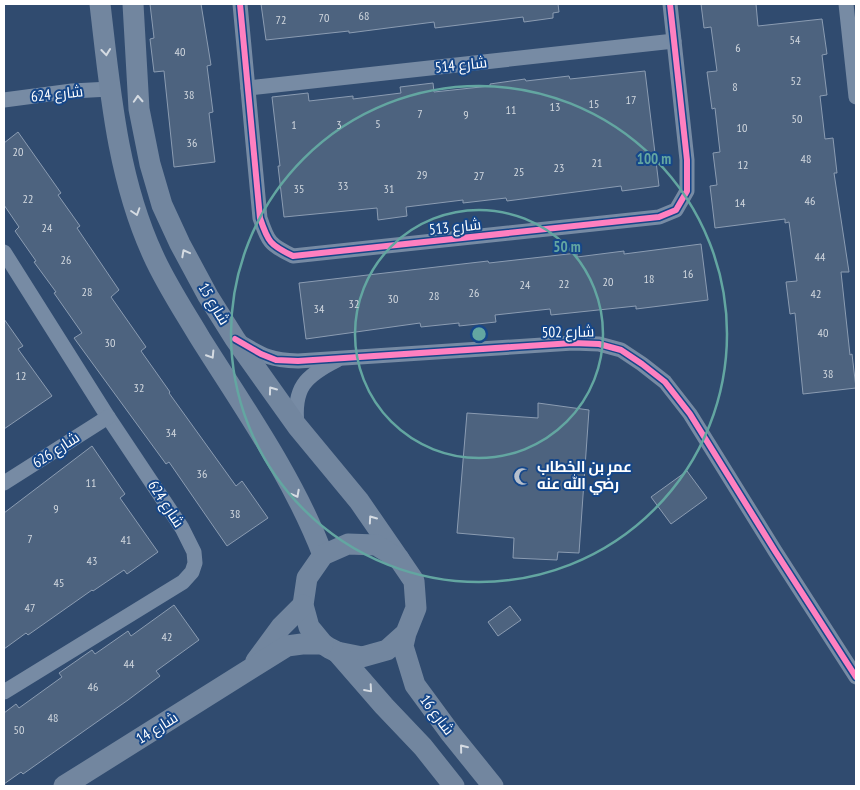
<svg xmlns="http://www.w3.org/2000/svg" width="860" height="790" font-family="'PT Sans Narrow',Cairo,sans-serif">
  <rect width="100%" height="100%" fill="#304b6f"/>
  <g fill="#4d637f" stroke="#8b9cb2">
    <polygon points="150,4 201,4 211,65 207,66 213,112 209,113 215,162 174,167 164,71 154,72 150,39 154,38"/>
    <polygon points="261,4 558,4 559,12 553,13 553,18 524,22 523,17 435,28 434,22 349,33 349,31 266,40"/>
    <polygon points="701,4 756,4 758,26 822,19 827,54 822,55 827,95 820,96 825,139 833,138 837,173 834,173 849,272 841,272 850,355 852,354 856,388 803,394 795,313 790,314 786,282 797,281 789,222 785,223 785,219 715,228 710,186 717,185 713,153 720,152 715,108 712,109 707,72 717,71 711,27 704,28"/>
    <polygon points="645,71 659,186 622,191 621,186 507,201 506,198 463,203 463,200 406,207 407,216 378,220 377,208 284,217 278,166 280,166 272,97 308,93 309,101 353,96 353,99 401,93 400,87 433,83 434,92 490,86 490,84 525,79 526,81 569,76 570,79"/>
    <polygon points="18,132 61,193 58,195 80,226 77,228 119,290 111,297 146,347 141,351 170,392 169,393 236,486 242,481 268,518 227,546 169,462 166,464 74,338 82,333 54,293 56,292 34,262 36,261 15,231 19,227 4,205 4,143"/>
    <polygon points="701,244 708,300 636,309 636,306 551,315 550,309 495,315 496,322 459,326 459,323 421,327 420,323 306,339 299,283 488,261 489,263 577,253 577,257 624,251 624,254"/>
    <polygon points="4,319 23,346 18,349 52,396 4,429"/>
    <polygon points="538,403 589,410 579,553 558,552 557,560 513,558 514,538 457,533 467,413 538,418"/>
    <polygon points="92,446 125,494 120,498 158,552 127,574 124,570 93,591 92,590 28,635 26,633 4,649 4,513"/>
    <polygon points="687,471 707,498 671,524 651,497"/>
    <polygon points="174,605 199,640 156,671 160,676 128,700 23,774 21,772 4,784 4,713 16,704 19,708 62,677 59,673 92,650 95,654 128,631 131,636"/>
    <polygon points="510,606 521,620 498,636 488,622"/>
  </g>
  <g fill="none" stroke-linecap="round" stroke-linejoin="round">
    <g stroke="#778ba4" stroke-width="15">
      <path d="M 240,4 L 260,218 C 268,242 270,245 293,256 L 659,217 L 676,210 L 687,191 L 687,160 L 670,4"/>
      <polyline points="846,4 856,97"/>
      <polyline points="248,88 674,41"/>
      <polyline points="4,100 72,91 110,89"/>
      <polyline points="4,252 108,417 182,528 194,552 195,563 192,572 183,582 4,692"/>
      <path d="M 240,342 C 264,356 270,360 298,361 L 573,343 L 599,344 L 621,350 L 642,364 L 665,382 L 690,414 L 775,551 L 856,677"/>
      <path d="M 297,425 C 293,388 305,376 337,360"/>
      <polyline points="4,483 108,417"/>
    </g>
    <g stroke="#72869f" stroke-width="21">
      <path d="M 100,4 C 110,89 117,177 153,255 C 166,284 184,311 200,338 C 244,408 293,477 323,555"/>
      <polyline points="133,4 139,109 150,164 162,205 180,244 208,296 235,339 297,426 359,501 399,559"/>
      <polyline points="406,633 387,650 362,657 337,652 329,648 323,644 309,627 303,605 307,578 323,555 348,544 376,545 399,559 414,581 416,608 406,633 403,646 415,685 451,734 493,786"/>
      <polyline points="337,652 384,706 423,747 454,786"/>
      <polyline points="256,661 281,627 303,605"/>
      <polyline points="64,786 287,646 302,644 323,644"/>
    </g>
    <defs>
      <g id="cycleway">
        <path d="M 240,4 L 260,218 C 268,242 270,245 293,256 L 659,217 L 676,210 L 687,191 L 687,160 L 670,4"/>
        <polyline points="235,339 261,354 276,360 298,361 573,343 599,344 621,350 642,364 665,382 690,414 775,551 856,677"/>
      </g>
    </defs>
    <use href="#cycleway" stroke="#164789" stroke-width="9"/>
    <use href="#cycleway" stroke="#ff80c0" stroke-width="6"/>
  </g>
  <defs><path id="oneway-chevron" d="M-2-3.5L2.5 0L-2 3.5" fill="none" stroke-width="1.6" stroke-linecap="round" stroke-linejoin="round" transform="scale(1.25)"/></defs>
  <g stroke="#d5dbe2">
    <use href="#oneway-chevron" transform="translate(106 52) rotate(84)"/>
    <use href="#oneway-chevron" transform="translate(138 99) rotate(-93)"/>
    <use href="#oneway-chevron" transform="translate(136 212) rotate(72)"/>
    <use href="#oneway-chevron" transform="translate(185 253) rotate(-118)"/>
    <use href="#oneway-chevron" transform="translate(211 355) rotate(58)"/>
    <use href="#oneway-chevron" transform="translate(272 390) rotate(-126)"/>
    <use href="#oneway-chevron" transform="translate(296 494) rotate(62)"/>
    <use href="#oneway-chevron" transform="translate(372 519) rotate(-125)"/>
    <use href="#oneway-chevron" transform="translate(369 689) rotate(49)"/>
    <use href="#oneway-chevron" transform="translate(463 748) rotate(-129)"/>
  </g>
  <g fill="none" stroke="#63a6a1" stroke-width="2.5">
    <circle cx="479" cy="334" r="124"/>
    <circle cx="479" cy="334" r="248"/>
  </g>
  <defs>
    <symbol id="mosque-bare" viewBox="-9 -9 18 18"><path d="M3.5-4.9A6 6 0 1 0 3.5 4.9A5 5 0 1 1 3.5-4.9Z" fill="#b7c0cd" stroke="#164789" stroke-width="2.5" paint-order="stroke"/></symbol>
  </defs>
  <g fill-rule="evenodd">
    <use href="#mosque-bare" x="510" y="464" width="25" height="25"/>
  </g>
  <g text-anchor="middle" stroke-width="4" stroke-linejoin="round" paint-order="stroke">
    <g font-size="12" fill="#d2d8df">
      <text x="364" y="20">68</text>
      <text x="324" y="22">70</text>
      <text x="281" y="24">72</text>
      <text x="795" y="44">54</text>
      <text x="738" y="52">6</text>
      <text x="180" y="56">40</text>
      <text x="796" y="85">52</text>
      <text x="735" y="91">8</text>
      <text x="189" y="99">38</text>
      <text x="631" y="104">17</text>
      <text x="594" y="108">15</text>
      <text x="555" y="111">13</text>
      <text x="511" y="114">11</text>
      <text x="420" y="118">7</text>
      <text x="466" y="119">9</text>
      <text x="797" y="123">50</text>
      <text x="378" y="128">5</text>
      <text x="294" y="129">1</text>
      <text x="339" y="129">3</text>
      <text x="742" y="132">10</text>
      <text x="192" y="147">36</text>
      <text x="18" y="156">20</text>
      <text x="806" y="163">48</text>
      <text x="597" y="167">21</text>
      <text x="743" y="169">12</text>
      <text x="559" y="172">23</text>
      <text x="519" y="176">25</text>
      <text x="422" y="179">29</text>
      <text x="479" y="180">27</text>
      <text x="343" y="190">33</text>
      <text x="299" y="193">35</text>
      <text x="389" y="193">31</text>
      <text x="28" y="203">22</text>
      <text x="810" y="205">46</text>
      <text x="740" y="207">14</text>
      <text x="47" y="232">24</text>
      <text x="820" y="261">44</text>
      <text x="66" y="264">26</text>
      <text x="688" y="278">16</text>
      <text x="649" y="283">18</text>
      <text x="608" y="286">20</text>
      <text x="564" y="288">22</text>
      <text x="525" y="289">24</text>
      <text x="87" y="296">28</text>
      <text x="474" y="297">26</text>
      <text x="816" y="298">42</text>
      <text x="434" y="300">28</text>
      <text x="393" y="303">30</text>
      <text x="354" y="308">32</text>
      <text x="319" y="313">34</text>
      <text x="823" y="337">40</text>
      <text x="110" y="347">30</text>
      <text x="828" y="378">38</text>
      <text x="21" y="380">12</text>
      <text x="139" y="392">32</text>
      <text x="171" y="437">34</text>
      <text x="202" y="478">36</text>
      <text x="91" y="487">11</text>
      <text x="56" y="513">9</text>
      <text x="235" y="518">38</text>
      <text x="30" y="543">7</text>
      <text x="126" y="544">41</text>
      <text x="92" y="565">43</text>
      <text x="59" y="587">45</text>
      <text x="30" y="612">47</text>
      <text x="167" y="641">42</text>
      <text x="129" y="668">44</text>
      <text x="93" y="691">46</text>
      <text x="53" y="722">48</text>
      <text x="19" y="734">50</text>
    </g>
    <g font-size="15" fill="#fff" stroke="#164789">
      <text transform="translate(461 65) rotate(-6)" y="5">شارع 514</text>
      <text transform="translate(57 94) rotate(-6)" y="5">شارع 624</text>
      <text transform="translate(455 227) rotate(-6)" y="5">شارع 513</text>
      <text transform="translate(214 304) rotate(59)" y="5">شارع 15</text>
      <text transform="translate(568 332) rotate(-1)" y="5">شارع 502</text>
      <text transform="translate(56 450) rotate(-33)" y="5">شارع 626</text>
      <text transform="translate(166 504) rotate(57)" y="5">شارع 624</text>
      <text transform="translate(437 715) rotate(53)" y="5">شارع 16</text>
      <text transform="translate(157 728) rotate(-32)" y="5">شارع 14</text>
    </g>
    <g font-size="15" font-weight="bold" fill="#fff" stroke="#164789" text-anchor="start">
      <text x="537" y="472">عمر بن الخطاب<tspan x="537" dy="17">رضي الله عنه</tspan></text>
    </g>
  </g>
  <circle cx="479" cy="334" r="8" fill="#63a6a1" stroke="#164789" stroke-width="2.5"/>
  <g font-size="15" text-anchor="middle" font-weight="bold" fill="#63a6a1" stroke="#164789" stroke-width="4" stroke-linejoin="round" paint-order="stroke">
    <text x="654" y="164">100 m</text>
    <text x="567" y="252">50 m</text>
  </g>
  <rect width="860" height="790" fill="none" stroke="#ffffff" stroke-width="10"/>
</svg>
